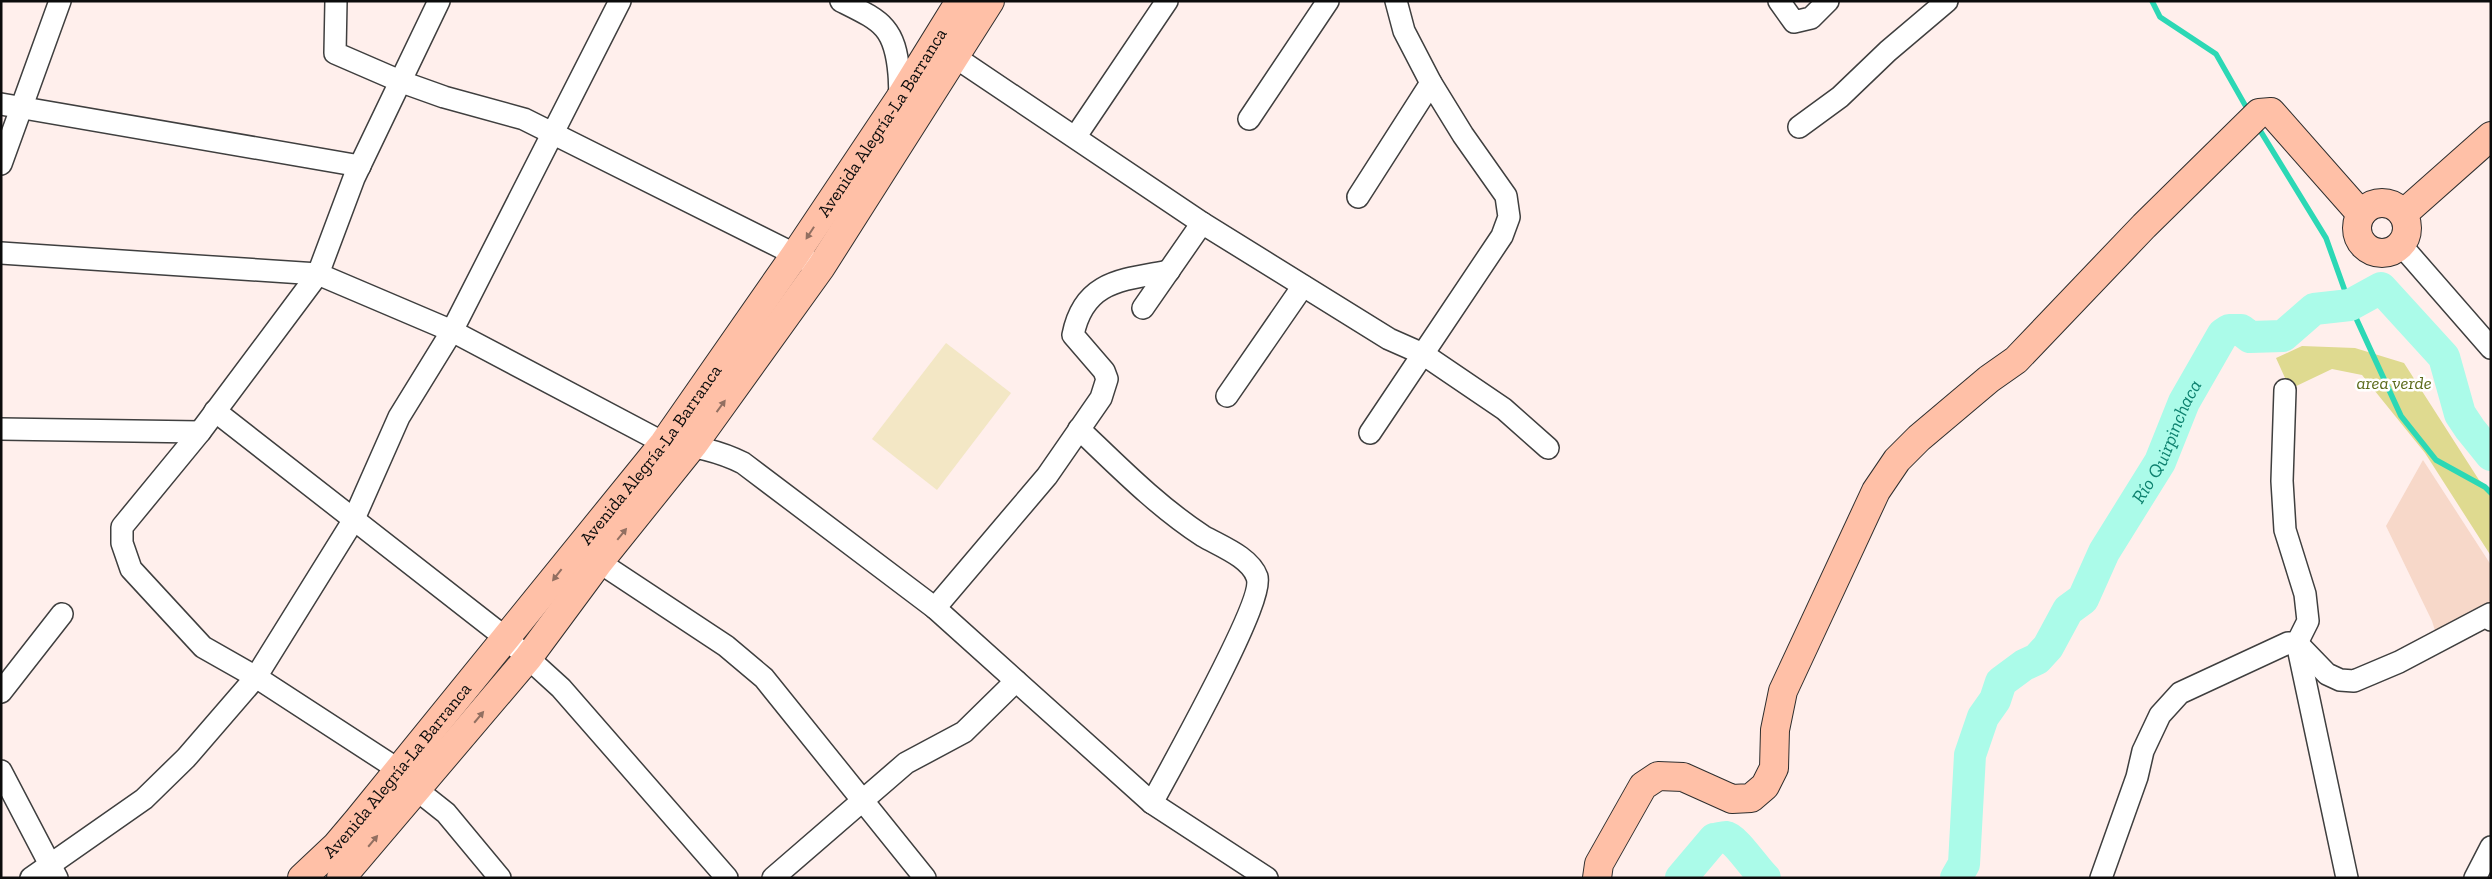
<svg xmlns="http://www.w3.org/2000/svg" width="2492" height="879" font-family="'Zilla Slab',serif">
  <rect width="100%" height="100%" fill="#ffefec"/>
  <polygon fill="#f7d8c9" points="2423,460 2491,565 2491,610 2437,637 2432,621 2386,526"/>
  <polygon fill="#dfda90" points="2302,346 2355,348 2404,363 2479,480 2491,489 2491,556 2425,453 2362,375 2332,369 2290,389 2276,358"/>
  <polygon fill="#f3e7c5" points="946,343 1011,393 937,490 872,439"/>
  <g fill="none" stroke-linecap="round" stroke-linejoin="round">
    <g stroke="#2cd8b5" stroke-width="5.5">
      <polyline points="2152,1 2160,17 2216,54 2245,105"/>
      <polyline points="2261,132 2326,238 2350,305 2401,416 2436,460 2485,487 2491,493"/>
    </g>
    <g stroke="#abfbe9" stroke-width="32">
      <path d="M 1681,878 L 1714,839 C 1717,839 1722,837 1726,837 C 1735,838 1756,870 1765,878"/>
      <path id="s1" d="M 1956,878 L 1964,864 L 1970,755 L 1983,717 L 1995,700 L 2001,682 L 2024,665 L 2037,659 L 2048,647 L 2068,610 L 2083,599 L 2104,552 L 2160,462 L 2184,402 L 2223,334 L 2229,330 L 2241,330 L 2250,337 L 2283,336 L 2314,309 L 2350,305 L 2381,288 L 2444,357 L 2460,414 L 2470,429 L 2491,455"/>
    </g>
    <defs>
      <g id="street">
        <polyline points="336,1 335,53 402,82 444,97 524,119 808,261"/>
        <polyline points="439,1 354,178 318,274 200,432 122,527 122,543 131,569 203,647 256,677 399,770 417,790 446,813 500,878"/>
        <path d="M 841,1 C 881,21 895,26 899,74 C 900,83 899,92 901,101"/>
        <polyline points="1779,1 1794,22 1811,18 1828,1"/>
        <polyline points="955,57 1202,223 1389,339 1423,354 1504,409 1548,448"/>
        <polyline points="1,104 360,166"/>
        <polyline points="1249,119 1328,1"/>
        <polyline points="1799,127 1840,97 1888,51 1947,1"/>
        <polyline points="1076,136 1167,1"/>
        <polyline points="1,164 60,1"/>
        <polyline points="1358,197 1431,83"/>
        <polyline points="2401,245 2491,348"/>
        <path d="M 1,253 L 318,274 L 452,331 L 664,443 C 692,445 717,450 743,463 L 935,608 L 1152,803 L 1267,878"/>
        <polyline points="1143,308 1202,223"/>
        <polyline points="2285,390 2282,481 2285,530 2305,594 2308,621 2297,643 2347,878"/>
        <polyline points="1227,396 1303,286"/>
        <polyline points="215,411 507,639 561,688 727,878"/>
        <polyline points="1,429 200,432"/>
        <path d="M 1079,429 C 1119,467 1157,506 1203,536 C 1220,546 1250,557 1257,577 C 1265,601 1169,771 1152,803"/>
        <polyline points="1370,433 1502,236 1509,217 1506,196 1463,135 1431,83 1404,31 1396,1"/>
        <polyline points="589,552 599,562 726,646 764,678 925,878"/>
        <path d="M 935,608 L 1047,476 L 1101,398 L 1107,379 L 1104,371 L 1073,335 C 1084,280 1123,280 1169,271"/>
        <polyline points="1,692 62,614"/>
        <polyline points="1,771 57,878"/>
        <polyline points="31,878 144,799 186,758 256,677 353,521 399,417 452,331 620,1"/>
        <polyline points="773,878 906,763 964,732 1016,681"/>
        <polyline points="2101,878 2137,777 2143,751 2160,715 2180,693 2288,643 2297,643 2327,674 2340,680 2354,681 2399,662 2490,614 2491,620"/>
        <polyline points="2475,878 2491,847"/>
      </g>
      <g id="secondary">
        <circle cx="2382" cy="228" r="25"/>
        <polyline points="2403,214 2491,136"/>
        <path id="s2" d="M 302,878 L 336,846 L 358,820 L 664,443 L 795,255 L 900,98 L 960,1"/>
        <polyline points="341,878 528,658 599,562 693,445 821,267 990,1"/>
        <polyline points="1597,878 1599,864 1643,786 1658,776 1683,777 1732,799 1751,798 1765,786 1774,768 1775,730 1783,691 1876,491 1897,460 1919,438 1989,379 2016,360 2144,226 2259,113 2271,112 2361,214"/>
      </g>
    </defs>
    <use href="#street" stroke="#3f3f3f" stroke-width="24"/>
    <use href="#secondary" stroke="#2e2e2e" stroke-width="30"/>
    <use href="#street" stroke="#fff" stroke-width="21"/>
    <use href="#secondary" stroke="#ffc0a7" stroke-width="28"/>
  </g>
  <defs><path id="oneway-solid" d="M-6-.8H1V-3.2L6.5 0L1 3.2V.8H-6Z" transform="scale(1.25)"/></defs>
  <g fill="#926f61">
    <use href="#oneway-solid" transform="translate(810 233) rotate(123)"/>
    <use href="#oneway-solid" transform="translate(721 406) rotate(-54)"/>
    <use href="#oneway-solid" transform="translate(622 534) rotate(-51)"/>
    <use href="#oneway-solid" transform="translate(557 575) rotate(128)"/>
    <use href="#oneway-solid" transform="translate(479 717) rotate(-50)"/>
    <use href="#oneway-solid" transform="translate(373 841) rotate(-50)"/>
  </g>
  <g text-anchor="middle" stroke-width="5" stroke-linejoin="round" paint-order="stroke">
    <g font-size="18" fill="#0c0c0c" stroke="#fff">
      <text dy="6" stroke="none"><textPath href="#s2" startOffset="954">Avenida Alegría-La Barranca</textPath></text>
      <text dy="6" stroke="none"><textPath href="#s2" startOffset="549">Avenida Alegría-La Barranca</textPath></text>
      <text dy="6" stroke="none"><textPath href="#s2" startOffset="144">Avenida Alegría-La Barranca</textPath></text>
    </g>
    <g font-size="18" font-style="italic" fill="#5a6918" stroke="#fff">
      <text x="2394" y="389">area verde</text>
    </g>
    <g font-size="19" font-style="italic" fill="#0d826f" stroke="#fff">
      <text dy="7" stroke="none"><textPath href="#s1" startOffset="504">Río Quirpinchaca</textPath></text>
    </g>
  </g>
  <rect width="2492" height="879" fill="none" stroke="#0c0c0c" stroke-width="5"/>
</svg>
